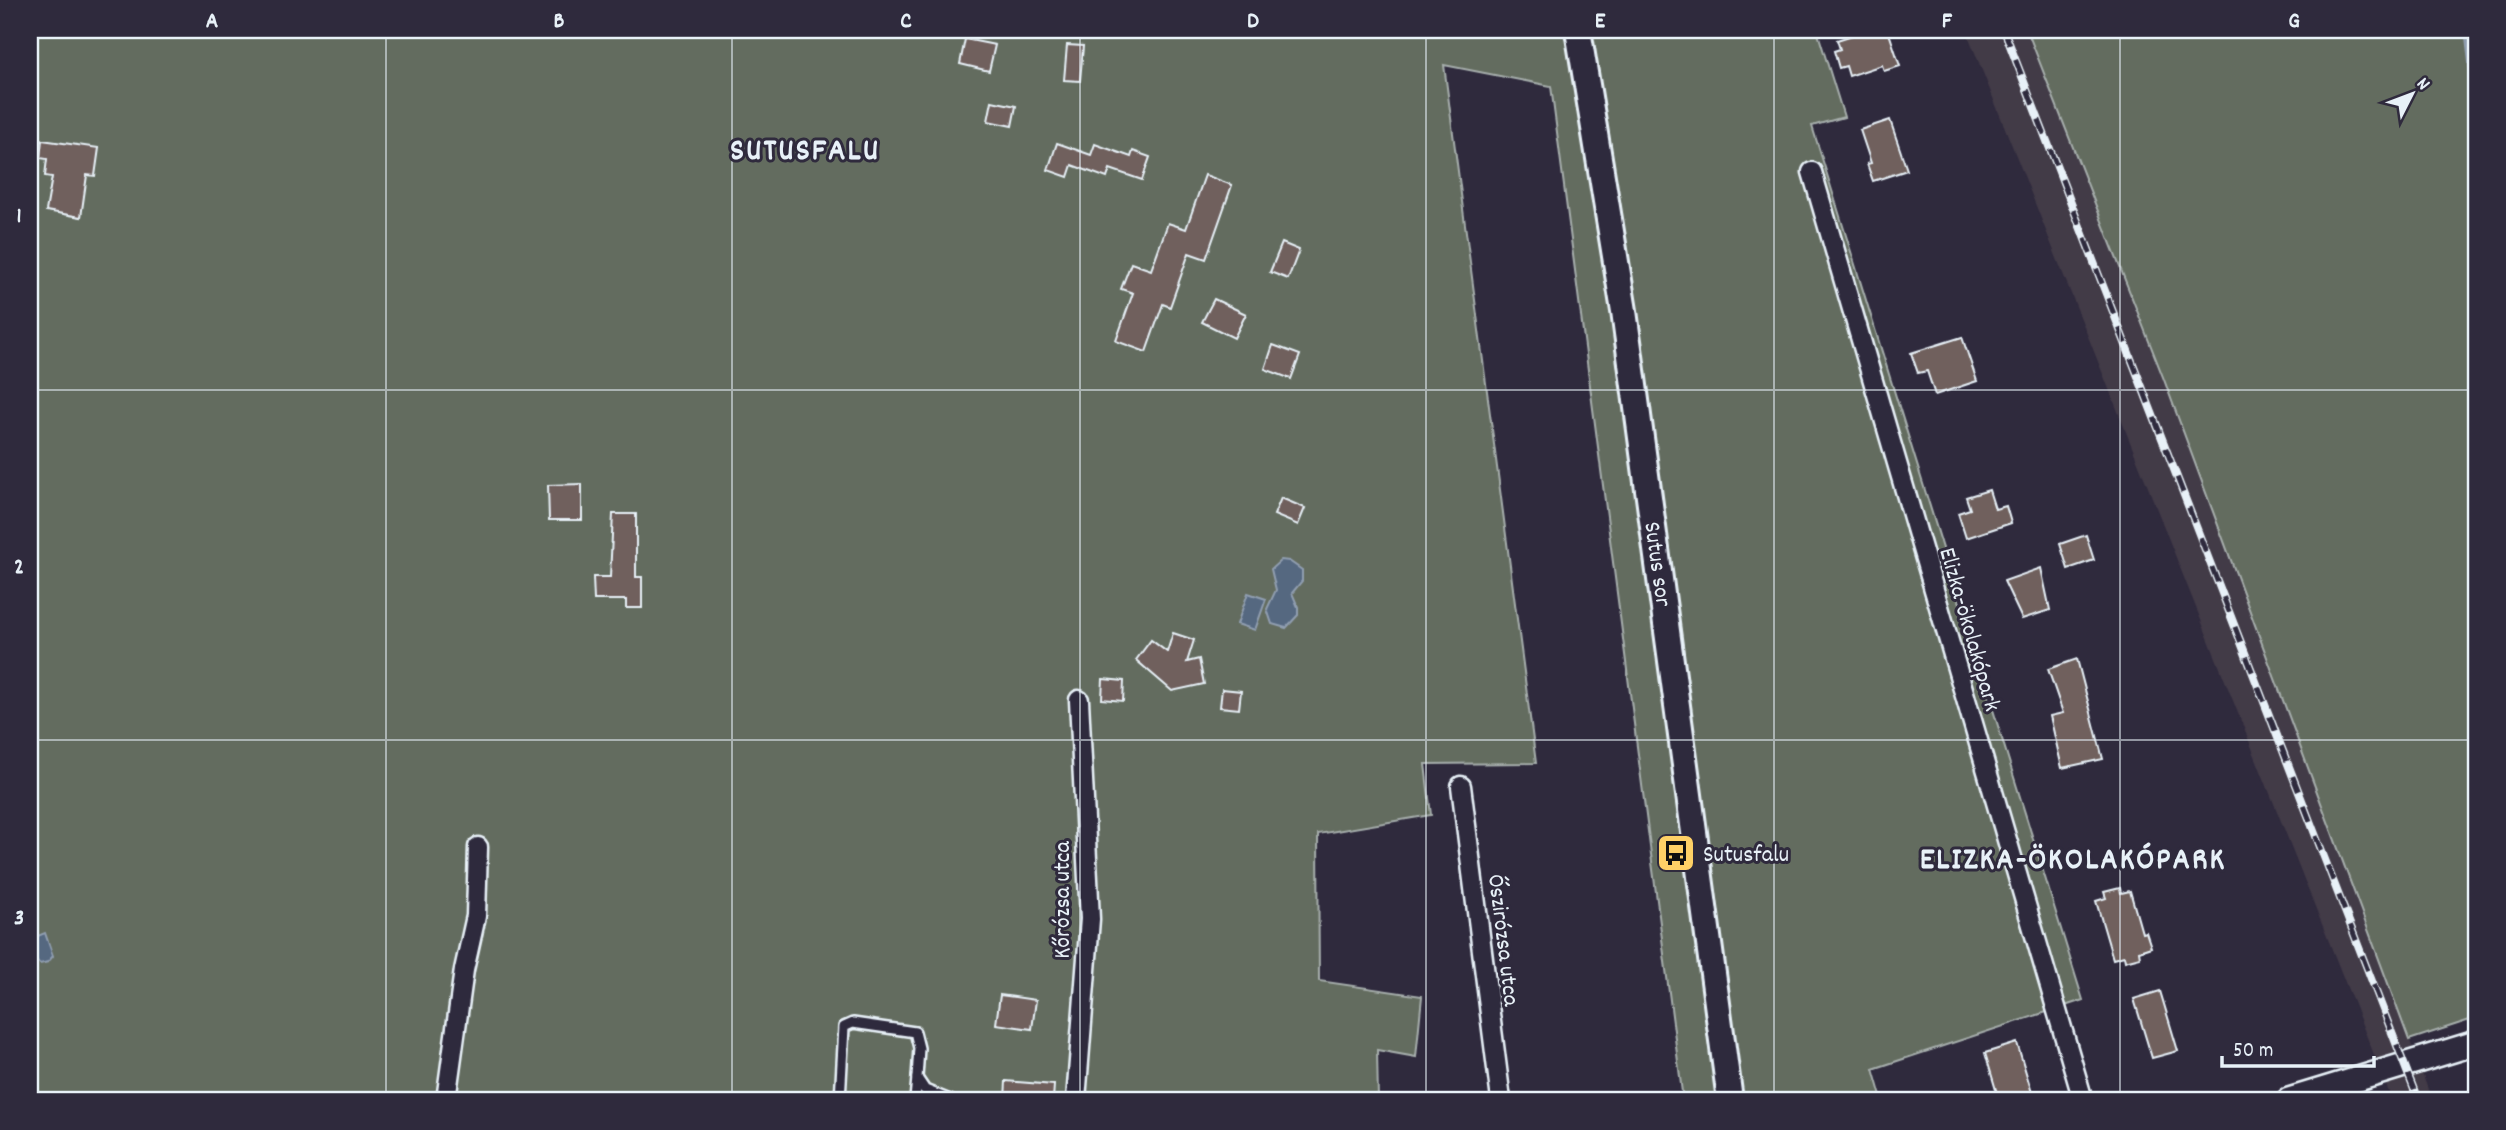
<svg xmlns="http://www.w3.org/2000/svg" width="2506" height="1130" font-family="Dekko,sans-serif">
  <rect width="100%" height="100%" fill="#2f2a3d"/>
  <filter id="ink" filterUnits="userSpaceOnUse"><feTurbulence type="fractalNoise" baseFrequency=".0143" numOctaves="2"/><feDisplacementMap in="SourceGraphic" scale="14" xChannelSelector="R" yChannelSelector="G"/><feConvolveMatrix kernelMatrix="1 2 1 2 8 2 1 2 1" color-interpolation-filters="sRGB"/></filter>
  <g filter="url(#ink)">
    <polygon fill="#423a47" points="1966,30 2028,30 2163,377 2432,1100 2392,1100"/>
    <g fill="#646c5f" stroke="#a6aeac" stroke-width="2">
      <polygon points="30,30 1817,30 1844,117 1812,126 2083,1000 1873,1069 1882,1100 1683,1100 1551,86 1444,65 1536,763 1425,764 1431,815 1318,834 1319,981 1422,996 1416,1057 1377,1050 1378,1100 30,1100"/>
      <polygon points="2027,30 2476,30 2476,1018 2409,1040 2163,377"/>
    </g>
    <g fill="#556780" stroke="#909eb0" stroke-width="2">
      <polygon points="1281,560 1289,561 1302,570 1302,581 1292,593 1298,607 1298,615 1286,628 1272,624 1267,609 1276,590 1271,569"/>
      <polygon points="1248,593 1266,599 1255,630 1237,624"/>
      <polygon points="45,933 53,956 48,962 40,964 34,958 30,939"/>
    </g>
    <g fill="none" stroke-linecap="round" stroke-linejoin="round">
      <polyline stroke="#909eb0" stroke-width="6" points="2467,30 2476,103"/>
    </g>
    <g fill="#6f615d" stroke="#e8f1f8" stroke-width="2">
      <polygon points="1868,30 1888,30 1900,66 1884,71 1882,65 1849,76 1846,66 1839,68 1834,51 1840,49 1837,40"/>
      <polygon points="965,39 995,45 989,71 960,64"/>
      <polygon points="1067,45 1083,46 1080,81 1064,80"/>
      <polygon points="992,101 1016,106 1012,126 988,121"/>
      <polygon points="1890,120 1907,170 1873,181 1867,164 1871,163 1860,130"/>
      <polygon points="42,140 99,148 95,176 87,175 81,217 46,211 52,177 45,176 47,159 40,158"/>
      <polygon points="1057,143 1091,155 1095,144 1131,157 1133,151 1150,157 1142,180 1110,169 1107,178 1072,165 1068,177 1048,170"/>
      <polygon points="1205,175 1232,185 1206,259 1189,253 1170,307 1163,304 1146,352 1116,341 1133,293 1121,289 1131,263 1151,270 1168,223 1186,229"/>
      <polygon points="1282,243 1299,250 1288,279 1270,272"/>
      <polygon points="1214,299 1246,314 1234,338 1202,322"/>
      <polygon points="1962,337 1977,381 1935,395 1927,371 1918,373 1911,353"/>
      <polygon points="1273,345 1300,355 1291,379 1265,369"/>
      <polygon points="582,484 582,520 549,520 548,485"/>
      <polygon points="1989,490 1995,509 2006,506 2011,523 1966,538 1958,513 1970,509 1966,497"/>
      <polygon points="1281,498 1305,508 1298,525 1274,515"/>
      <polygon points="613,514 636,514 636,577 642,577 642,608 626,608 626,600 594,600 593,577 610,577"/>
      <polygon points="2086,535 2094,560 2068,569 2060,544"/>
      <polygon points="2041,568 2050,610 2022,619 2004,581"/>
      <polygon points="1173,633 1194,640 1187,662 1199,659 1204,684 1172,691 1136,660 1151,640 1167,652"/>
      <polygon points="2077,659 2103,759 2062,768 2050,716 2063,713 2048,669"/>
      <polygon points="1103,679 1124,681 1123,701 1102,699"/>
      <polygon points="1222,689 1241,691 1239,709 1220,707"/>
      <polygon points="2120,888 2121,893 2130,891 2142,933 2146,932 2151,947 2139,951 2140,957 2125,961 2124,956 2113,959 2096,901 2106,898 2104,892"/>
      <polygon points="2160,991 2178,1051 2152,1058 2134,999"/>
      <polygon points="1000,995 1036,1000 1032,1029 996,1024"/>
      <polygon points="2017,1043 2033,1096 2017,1100 1999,1100 1985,1053"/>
      <polygon points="1006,1081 1054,1085 1053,1100 1005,1100"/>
    </g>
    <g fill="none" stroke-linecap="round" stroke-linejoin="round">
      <defs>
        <g id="service">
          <polyline points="840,1100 844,1027 853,1023 915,1032 919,1048 917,1078 925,1090 950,1100"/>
          <polyline points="915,1100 917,1078"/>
        </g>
        <g id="minor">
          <polyline points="1812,172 2083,1100"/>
          <polyline points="1461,786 1501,1100"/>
          <polyline points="446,1100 464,970 476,916 478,847"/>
          <polyline points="1076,1100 1090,919 1079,700"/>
        </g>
        <polyline id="tertiary" points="2289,1100 2476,1043"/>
        <polyline id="secondary" points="1578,30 1624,311 1730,1100"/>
      </defs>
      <use href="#service" stroke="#e8f1f8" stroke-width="14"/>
      <use href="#minor" stroke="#e8f1f8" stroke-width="23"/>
      <use href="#tertiary" stroke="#e8f1f8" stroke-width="28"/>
      <use href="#secondary" stroke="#e8f1f8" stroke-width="30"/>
      <use href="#service" stroke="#2f2a3d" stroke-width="9"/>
      <use href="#minor" stroke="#2f2a3d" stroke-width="18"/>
      <use href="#tertiary" stroke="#2f2a3d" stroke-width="23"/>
      <use href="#secondary" stroke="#2f2a3d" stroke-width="24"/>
      <defs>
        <polyline id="rail" points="2004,30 2418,1100"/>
      </defs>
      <use href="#rail" stroke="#e8f1f8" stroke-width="8"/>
      <use href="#rail" stroke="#2f2a3d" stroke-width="5" stroke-dasharray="16" stroke-linecap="butt"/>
    </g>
  </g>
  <path fill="none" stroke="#e8f1f8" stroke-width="2" stroke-opacity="0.55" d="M 386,30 L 386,1100M 732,30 L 732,1100M 1080,30 L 1080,1100M 1426,30 L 1426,1100M 1774,30 L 1774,1100M 2120,30 L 2120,1100M 30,390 L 2476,390M 30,740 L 2476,740"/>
  <defs>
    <symbol id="bus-square" viewBox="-11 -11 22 22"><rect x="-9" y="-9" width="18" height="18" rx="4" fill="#ffd166" stroke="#2f2a3d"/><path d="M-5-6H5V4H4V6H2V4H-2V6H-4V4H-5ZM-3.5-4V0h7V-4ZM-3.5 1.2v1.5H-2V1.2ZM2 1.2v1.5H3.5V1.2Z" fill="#111"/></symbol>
  </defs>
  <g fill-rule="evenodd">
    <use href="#bus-square" x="1654" y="831" width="44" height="44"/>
  </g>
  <g text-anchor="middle" stroke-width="6" stroke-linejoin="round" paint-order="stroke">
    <g font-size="24" fill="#e8f1f8" stroke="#2f2a3d">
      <text transform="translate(1659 564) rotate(82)" y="8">Sutus sor</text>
      <text transform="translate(1971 629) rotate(74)" y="8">Elizka-ökolakópark</text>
      <text transform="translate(1061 900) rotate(-90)" y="8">Kőrózsa utca</text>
      <text transform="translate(1505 940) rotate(83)" y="8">Őszirózsa utca</text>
    </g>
    <g font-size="24" fill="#e8f1f8" stroke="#2f2a3d" text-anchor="start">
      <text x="1703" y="861">Sutusfalu</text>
    </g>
    <g font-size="32" font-weight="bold" letter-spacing="2" fill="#e8f1f8" stroke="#2f2a3d">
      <text x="805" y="159">SUTUSFALU</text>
      <text x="2073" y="868">ELIZKA-ÖKOLAKÓPARK</text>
    </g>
  </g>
  <rect width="2506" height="1130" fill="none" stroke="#2f2a3d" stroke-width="77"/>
  <g transform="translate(2412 94) rotate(48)" stroke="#2f2a3d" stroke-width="5" paint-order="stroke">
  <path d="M0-5L12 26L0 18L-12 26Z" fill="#e8f1f8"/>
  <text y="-10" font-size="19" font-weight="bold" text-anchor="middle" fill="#e8f1f8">N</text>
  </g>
  <path d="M2222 1056v10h152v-10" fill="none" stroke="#e8f1f8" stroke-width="3.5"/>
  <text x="2233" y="1056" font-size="21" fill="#e8f1f8" stroke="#2f2a3d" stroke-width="5" paint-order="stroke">50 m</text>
  <rect x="38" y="38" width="2430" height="1054" fill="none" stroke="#e8f1f8" stroke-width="2.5"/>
  <g font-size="23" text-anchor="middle" font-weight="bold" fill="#e8f1f8">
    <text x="212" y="27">A</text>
    <text x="559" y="27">B</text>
    <text x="906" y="27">C</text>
    <text x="1253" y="27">D</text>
    <text x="1600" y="27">E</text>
    <text x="1947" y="27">F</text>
    <text x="2294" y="27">G</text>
    <text x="19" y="222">1</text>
    <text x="19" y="573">2</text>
    <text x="19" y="924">3</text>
  </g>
</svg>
